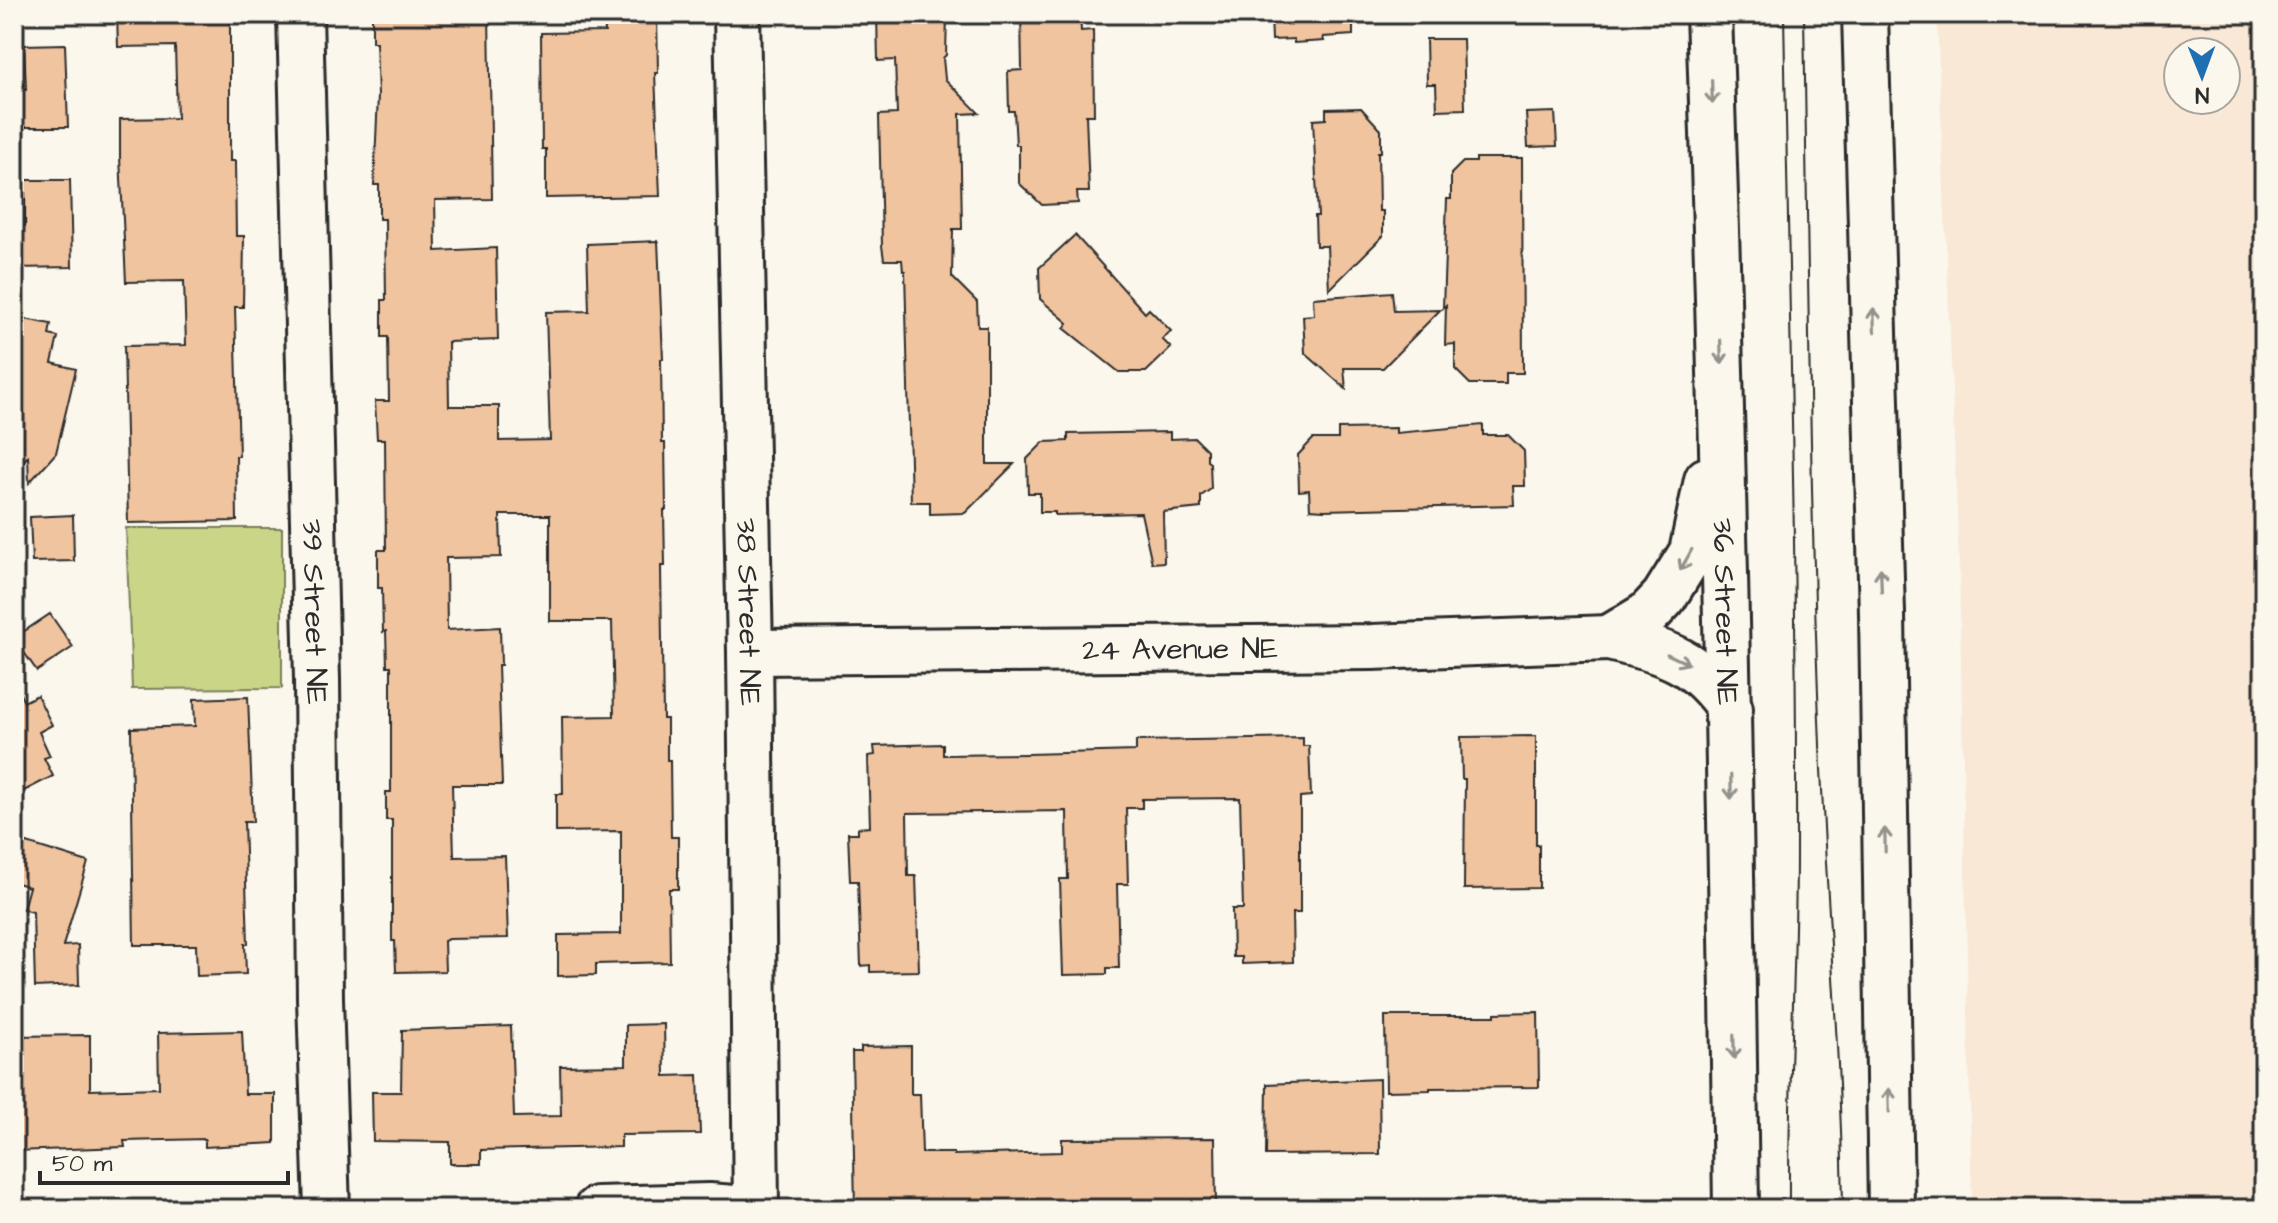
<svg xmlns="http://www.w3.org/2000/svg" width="2278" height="1223" font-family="'Architects Daughter',sans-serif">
  <rect width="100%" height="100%" fill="#fbf7ec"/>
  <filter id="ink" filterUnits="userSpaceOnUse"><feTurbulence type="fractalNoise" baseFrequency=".0125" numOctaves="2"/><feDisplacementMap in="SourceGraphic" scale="16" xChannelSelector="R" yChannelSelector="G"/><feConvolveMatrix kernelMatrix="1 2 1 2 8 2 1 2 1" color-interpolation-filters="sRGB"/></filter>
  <g filter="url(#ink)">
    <path fill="#f8e8d5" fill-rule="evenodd" d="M 1937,14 L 2264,14 L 2264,1209 L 1972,1209 L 1959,562 ZM 2178,52 L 2226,52 L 2226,100 L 2178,100 Z"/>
    <polygon fill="#cad588" stroke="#7a805a" stroke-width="2" points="126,528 282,528 282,688 132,689"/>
    <g fill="#f1c4a0" stroke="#2b2b2b" stroke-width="2">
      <polygon points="117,14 230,14 230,161 235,161 236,236 244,236 243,307 235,307 239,456 236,456 237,521 128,523 124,346 186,345 184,281 126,282 120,157 120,119 177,118 175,46 118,47"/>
      <polygon points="372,14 489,14 492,199 435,200 436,251 496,248 498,340 448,342 449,406 499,406 499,441 550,440 546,312 589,311 587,244 658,241 663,359 661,359 662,443 665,443 666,510 664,510 665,566 661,566 663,719 667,719 667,760 670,760 671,837 678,837 678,889 669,889 670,962 596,964 596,975 558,976 558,935 621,934 621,831 556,832 556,794 563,794 562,717 614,716 612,621 550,621 550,515 500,515 501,557 446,558 447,630 500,627 501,665 498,665 502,785 452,785 454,857 505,856 508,938 448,939 444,941 445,971 396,972 395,941 392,941 392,820 386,820 386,792 391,792 391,666 387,666 386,631 383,632 382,588 378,588 378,550 386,550 385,439 377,439 375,401 389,401 388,337 382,337 382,300 386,300 385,219 379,219 379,185 374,185 378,95 376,42 372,42"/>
      <polygon points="604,14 657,14 658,73 655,73 660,196 546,198 546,149 542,149 541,33 605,32"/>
      <polygon points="877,14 947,14 946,55 943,58 945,79 979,113 960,114 962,229 953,229 952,277 977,302 978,327 987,327 987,464 1014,464 965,513 930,514 930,502 911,502 905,271 903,271 902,260 884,260 882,246 879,115 897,114 895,60 878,61"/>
      <polygon points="1021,14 1080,14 1081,31 1093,30 1094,115 1086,115 1089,192 1077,192 1078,203 1042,205 1019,183 1019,145 1016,145 1014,111 1009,111 1008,71 1022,70"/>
      <polygon points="1271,14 1353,14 1353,35 1323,37 1324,41 1294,43 1294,39 1272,40"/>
      <polygon points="1426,39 1463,39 1465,109 1437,110 1436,84 1427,84"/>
      <polygon points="65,44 68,127 14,127 14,90 26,90 24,45"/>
      <polygon points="1361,108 1381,130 1381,152 1378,152 1379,211 1383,211 1383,236 1329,290 1327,246 1316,246 1315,216 1318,216 1313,120 1326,119 1326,109"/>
      <polygon points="1555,112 1557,146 1528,147 1526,113"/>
      <polygon points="1476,158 1522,158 1523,373 1506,373 1506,384 1470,384 1455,369 1455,344 1445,345 1446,305 1443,308 1447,199 1451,199 1451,174 1463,162 1476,162"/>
      <polygon points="25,180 70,180 72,267 14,268 14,226 25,226"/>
      <polygon points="1075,235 1145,313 1149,309 1171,331 1162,339 1171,348 1146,372 1119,372 1064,328 1068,323 1040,299 1039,268"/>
      <polygon points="1392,292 1394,311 1440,310 1383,368 1344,368 1346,389 1305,353 1303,316 1314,315 1313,298"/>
      <polygon points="14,317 51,324 49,335 58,337 52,363 76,369 56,453 29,483 28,456 14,472"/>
      <polygon points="1483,425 1483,435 1508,435 1524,451 1525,486 1513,486 1514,505 1324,510 1310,509 1309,490 1299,491 1298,455 1313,439 1338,439 1338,429 1396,428 1396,433"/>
      <polygon points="1170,432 1170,439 1195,438 1207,450 1207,461 1210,463 1211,489 1201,496 1201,508 1163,512 1164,562 1152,563 1141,513 1055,515 1055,512 1040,512 1040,493 1028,493 1027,459 1044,442 1068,441 1068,434"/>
      <polygon points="73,515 74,561 32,562 30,517"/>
      <polygon points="50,614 73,647 37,671 14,638"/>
      <polygon points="14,682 24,702 37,695 52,725 39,732 50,756 44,758 53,776 14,796"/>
      <polygon points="248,697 253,822 244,822 248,944 245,944 246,974 197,976 196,945 134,945 131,728 195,726 194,699"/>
      <polygon points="1536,736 1536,845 1539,845 1539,888 1464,889 1465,779 1462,779 1461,737"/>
      <polygon points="1303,738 1303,746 1309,746 1311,796 1300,797 1300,913 1292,913 1293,962 1242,964 1242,957 1233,957 1232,909 1243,909 1240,798 1142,799 1142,808 1126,808 1128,884 1117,884 1119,968 1107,968 1107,974 1063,975 1060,879 1068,879 1067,811 907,813 908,876 916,876 919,971 870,972 870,965 861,966 858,881 850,881 848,833 858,833 858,828 870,827 868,756 875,755 874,746 943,744 943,755 1028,754 1136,751 1136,741"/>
      <polygon points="14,839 88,862 63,946 78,945 79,985 35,987 33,912 23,909 29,887 14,882"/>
      <polygon points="1538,1012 1539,1087 1430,1088 1430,1090 1386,1091 1385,1016 1495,1016 1495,1013"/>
      <polygon points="664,1024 665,1076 698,1075 700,1134 621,1135 621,1147 481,1150 481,1164 450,1164 450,1142 373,1141 372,1092 401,1092 402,1030 511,1026 514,1117 561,1116 560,1066 626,1065 626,1025"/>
      <polygon points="242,1031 245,1094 275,1094 275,1143 205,1147 205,1139 124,1141 125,1147 14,1151 14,1036 90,1035 90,1090 159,1088 158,1033"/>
      <polygon points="911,1046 911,1094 920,1094 922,1153 954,1153 954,1155 1062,1152 1062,1139 1215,1138 1216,1209 855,1209 852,1052 861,1052 861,1047"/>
      <polygon points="1379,1079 1380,1154 1266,1155 1267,1084"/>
    </g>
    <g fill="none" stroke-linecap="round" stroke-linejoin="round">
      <defs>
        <g id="minor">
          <path id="s1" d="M 300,14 L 317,679 L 320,999 L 327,1209"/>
          <path id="s2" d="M 737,14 L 750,652 L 756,1209"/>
          <path id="s3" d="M 750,652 L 1372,647 L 1609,638"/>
          <polyline points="597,1209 709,1206 746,1209"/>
        </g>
        <g id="major">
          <path id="s4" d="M 1709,14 C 1723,412 1731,810 1736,1209"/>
          <polyline points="1865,14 1882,614 1891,1209"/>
          <polyline points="1609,638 1647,615 1664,597 1692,552 1707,480"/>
          <path d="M 1609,638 C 1666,652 1695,658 1730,709"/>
        </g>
      </defs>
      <use href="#minor" stroke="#2b2b2b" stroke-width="50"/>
      <use href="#major" stroke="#2b2b2b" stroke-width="50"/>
      <use href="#minor" stroke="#fbf7ec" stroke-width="44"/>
      <use href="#major" stroke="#fbf7ec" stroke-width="44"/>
      <g stroke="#2b2b2b" stroke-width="2">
        <path d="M 1784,14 C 1789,294 1797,573 1796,853 C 1796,972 1788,1090 1789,1209"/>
        <path d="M 1804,14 C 1808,258 1810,501 1820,745 C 1826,900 1841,1054 1843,1209"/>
      </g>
    </g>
    <defs><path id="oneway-shaft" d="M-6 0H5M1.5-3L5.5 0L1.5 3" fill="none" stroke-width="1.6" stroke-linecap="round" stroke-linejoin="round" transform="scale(2)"/></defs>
    <g stroke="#93918c">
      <use href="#oneway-shaft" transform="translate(1712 92) rotate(88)"/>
      <use href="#oneway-shaft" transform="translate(1874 320) rotate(-92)"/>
      <use href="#oneway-shaft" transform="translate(1721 352) rotate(88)"/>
      <use href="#oneway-shaft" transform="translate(1686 560) rotate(119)"/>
      <use href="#oneway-shaft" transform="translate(1881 580) rotate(-92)"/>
      <use href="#oneway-shaft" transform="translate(1678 659) rotate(25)"/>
      <use href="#oneway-shaft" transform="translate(1731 787) rotate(89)"/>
      <use href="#oneway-shaft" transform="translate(1885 840) rotate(-91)"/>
      <use href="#oneway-shaft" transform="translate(1734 1047) rotate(89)"/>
      <use href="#oneway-shaft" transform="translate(1889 1100) rotate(-91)"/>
    </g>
  </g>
  <g text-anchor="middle" stroke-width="6" stroke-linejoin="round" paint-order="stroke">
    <g font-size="30" fill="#2b2b2b" stroke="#fbf7ec">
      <text dy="10" stroke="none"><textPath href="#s1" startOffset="598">39 Street NE</textPath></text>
      <text dy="10" stroke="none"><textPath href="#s2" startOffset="598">38 Street NE</textPath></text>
      <text dy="10" stroke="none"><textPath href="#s4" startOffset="598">36 Street NE</textPath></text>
      <text dy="10" stroke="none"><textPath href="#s3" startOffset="430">24 Avenue NE</textPath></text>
    </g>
  </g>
  <rect width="2278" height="1223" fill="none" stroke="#fbf7ec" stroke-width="48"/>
  <rect x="24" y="24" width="2230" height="1175" fill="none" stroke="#2b2b2b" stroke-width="3" filter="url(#ink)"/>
  <g transform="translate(2202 76) rotate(179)"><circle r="38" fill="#fbf7ec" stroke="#a8a59f" stroke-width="2"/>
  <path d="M0-6L14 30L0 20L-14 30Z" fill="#1f6fb2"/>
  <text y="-12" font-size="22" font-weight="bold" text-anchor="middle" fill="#2b2b2b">N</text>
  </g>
  <path d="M40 1171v12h248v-12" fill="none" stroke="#2b2b2b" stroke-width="4"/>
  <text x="52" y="1171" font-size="24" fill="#2b2b2b" stroke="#fbf7ec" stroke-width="6" paint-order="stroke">50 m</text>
</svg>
